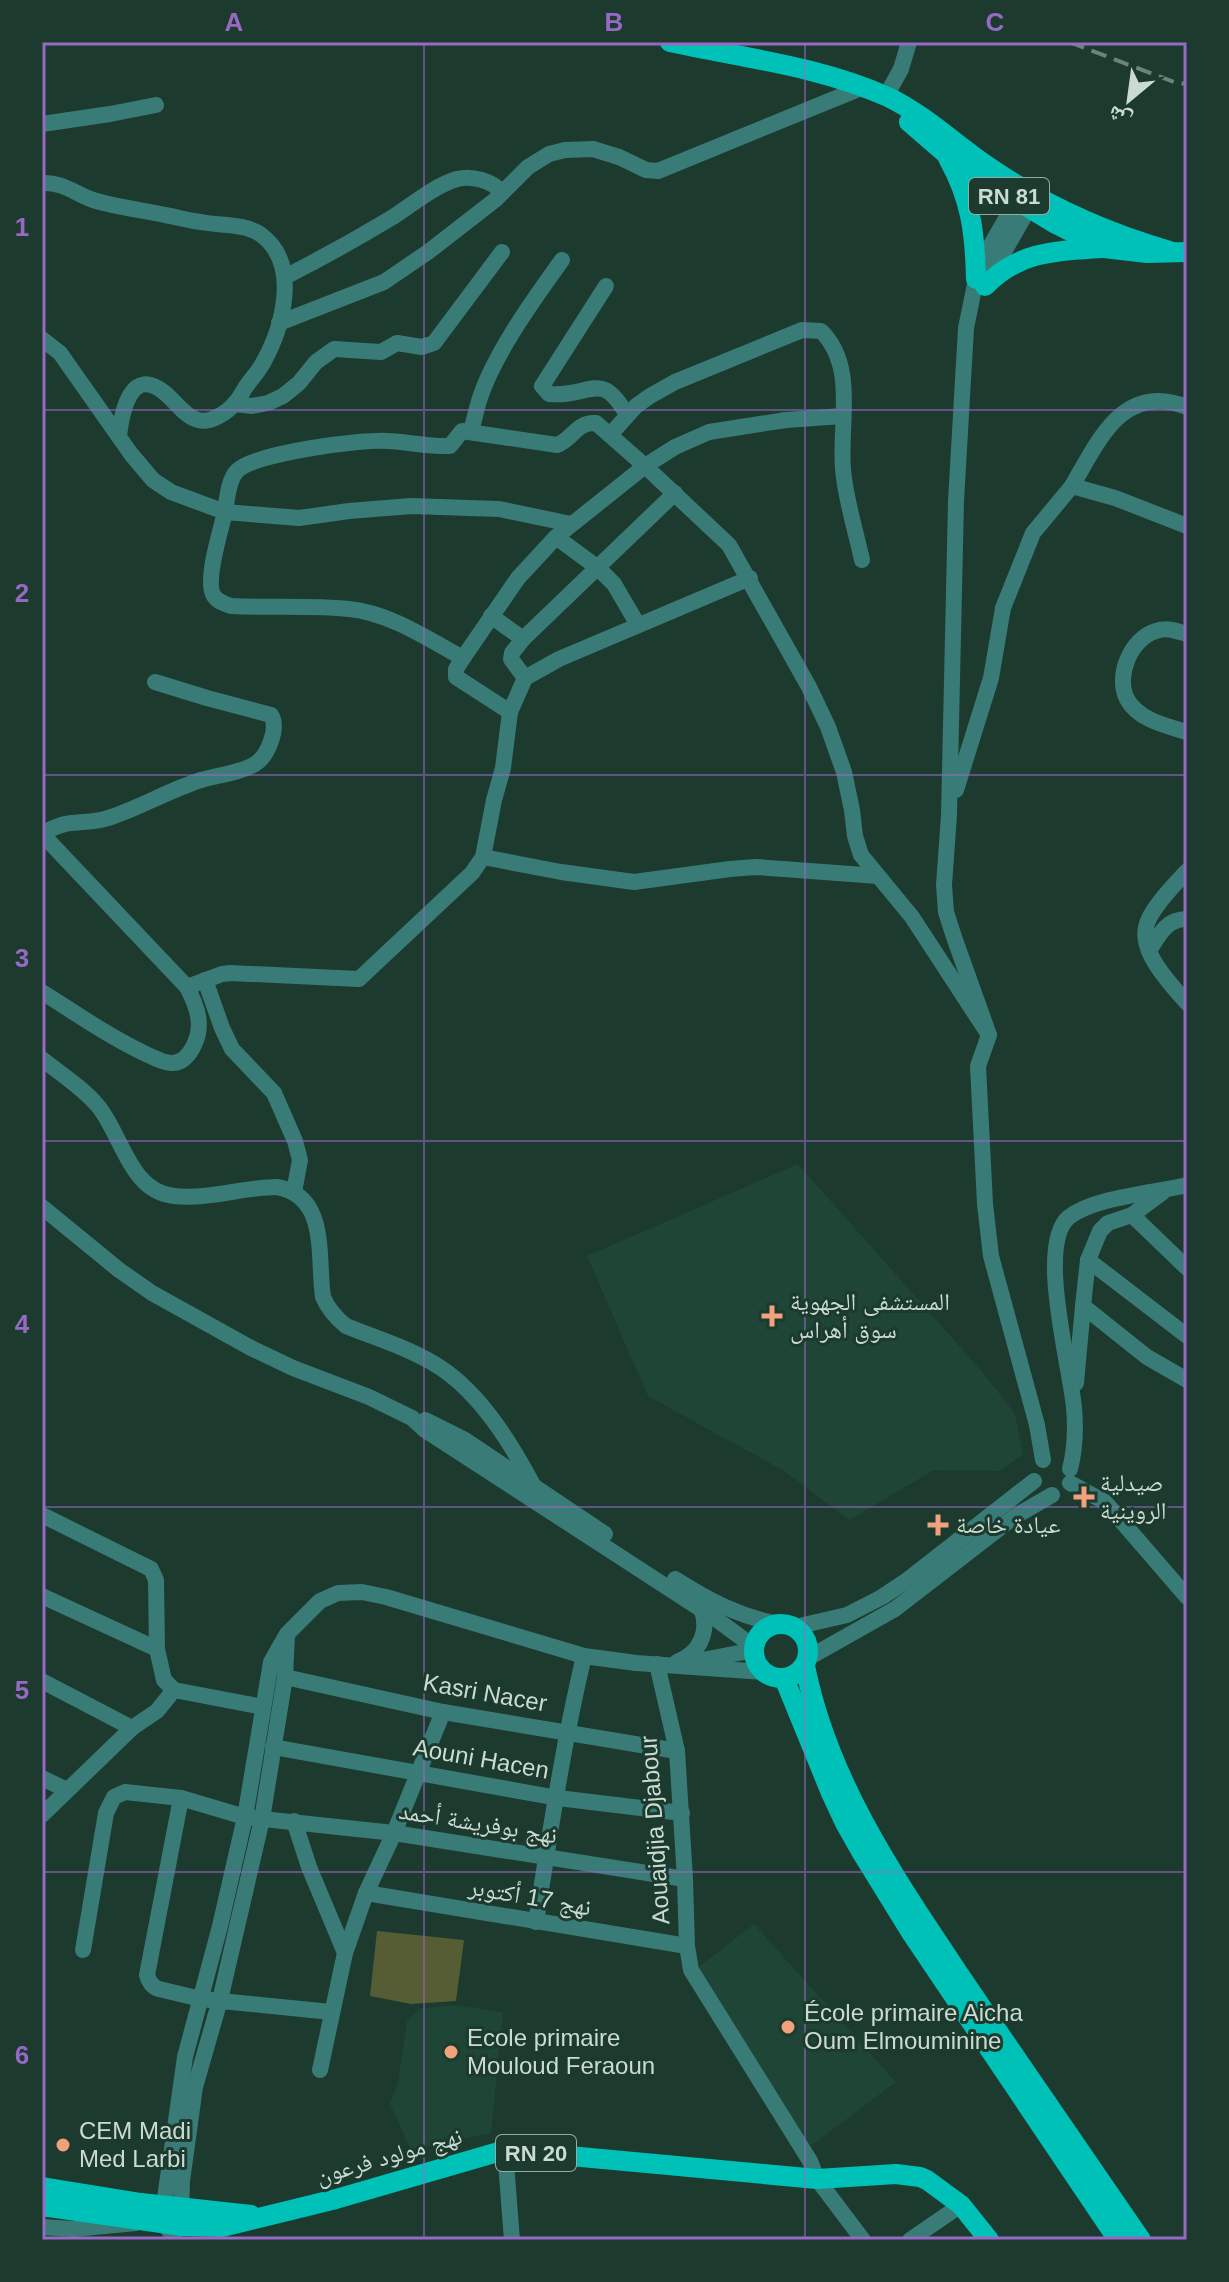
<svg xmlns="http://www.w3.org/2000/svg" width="1229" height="2282" font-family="Arial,'Noto Naskh Arabic',sans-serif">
  <rect width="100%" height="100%" fill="#1c3a2d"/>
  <g fill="#1e4535">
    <polygon points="798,1164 985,1375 1015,1414 1023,1454 1000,1471 934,1470 849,1520 784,1471 648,1396 587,1256"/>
    <polygon points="754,1924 896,2082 811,2146 692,1972"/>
    <polygon points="456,2005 503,2012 491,2133 411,2150 390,2104 398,2082 407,2021 421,2008"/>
  </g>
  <polygon fill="#565d35" points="377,1931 464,1940 456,2001 411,2004 370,1996"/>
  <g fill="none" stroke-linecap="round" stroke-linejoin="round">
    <g stroke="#397b76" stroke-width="16">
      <polyline points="886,96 901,69 909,42"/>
      <polyline points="42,124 110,114 156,105"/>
      <path d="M 42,183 C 63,182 74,193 93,200 C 116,207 142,210 165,215 C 177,217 189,221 201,222 C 220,226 243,223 260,234 C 301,263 283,327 263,363 C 258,372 251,379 245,388 C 242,393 239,399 235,403 C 228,412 210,424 198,420 C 185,417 175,401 165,393 C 131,365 122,411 119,436"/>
      <polyline points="1022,191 988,250 976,279 966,328 956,501 949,815 944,885 946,912 954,937 989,1035 978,1066 985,1204 991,1256 1037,1425 1043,1460"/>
      <path d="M 285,277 C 322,258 358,238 393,217 C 413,204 434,186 457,179 C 472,175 492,181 502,192"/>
      <polyline points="988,280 1034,199"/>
      <path d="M 606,286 L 542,386 L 549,394 C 591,398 600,368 627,415"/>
      <polyline points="279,323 384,282 428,252 495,200 528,167 549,154 565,150 593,149 619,157 646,170 658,171 861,88"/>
      <path d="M 42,339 L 60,353 L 131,454 L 153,480 L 171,492 L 225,512 C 227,500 228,480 237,471 C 254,453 362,439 388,441 C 409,442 429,447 450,446 L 462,431 L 557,445 C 573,439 576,422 596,423 L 645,466 L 729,545 L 809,687 L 828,727 L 844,772 L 852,810 L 855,836 L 861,855 L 912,917 L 989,1035"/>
      <polyline points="235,404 252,406 268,403 283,396 299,383 316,362 334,349 381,352 397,343 422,347 434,343 502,252"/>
      <path d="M 471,431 C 474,421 476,411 479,401 C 493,355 534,299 562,260"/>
      <path d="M 610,435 L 636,406 L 650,396 L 675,382 L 802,330 L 821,331 C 857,366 839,425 843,469 C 845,497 856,532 862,560"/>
      <path d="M 1072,486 C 1099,440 1123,382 1187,407"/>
      <polyline points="556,537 598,568 614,584 638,625"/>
      <polyline points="750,578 559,659 525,678 510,712 456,677 456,669 463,658 518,578 556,537 645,466 675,447 709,432 786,420 843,416"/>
      <polyline points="491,616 523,639"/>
      <path d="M 1187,634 C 1176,631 1167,627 1156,631 C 1131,638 1115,676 1127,699 C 1138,720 1167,726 1187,732"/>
      <path d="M 463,658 C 428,639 390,613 349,609 C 311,605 270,608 231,606 C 225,604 218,602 214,596 C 204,582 221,530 225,512 L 299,518 L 349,511 L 411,506 L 499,509 L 571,524"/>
      <polyline points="525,678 511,659 512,653 523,639 675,493"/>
      <polyline points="510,712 503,768 494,800 483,857 561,872 634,882 730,869 756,867 878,876"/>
      <polyline points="956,790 991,678 1003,608 1033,533 1072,486 1115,498 1187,526"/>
      <path d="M 42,833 C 49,830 57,826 65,824 C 79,821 95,823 108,818 C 140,808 169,790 201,780 C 218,775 240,773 255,764 C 268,756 279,728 271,715 L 207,698 L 155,682"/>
      <path d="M 42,834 L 187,987 C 197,1006 204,1025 194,1045 C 190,1054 182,1064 171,1063 C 163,1063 155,1058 148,1055 C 111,1038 77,1014 42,992"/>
      <path d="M 1187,871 C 1175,884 1149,910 1146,927 C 1140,953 1171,985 1187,1003"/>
      <path d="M 1149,951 C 1159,935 1166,919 1187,919"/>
      <polyline points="205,980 222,1028 232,1049 274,1093 295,1141 300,1160 294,1192"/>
      <polyline points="187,987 222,974 230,973 359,979 472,873 483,857"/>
      <path d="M 42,1059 C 61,1074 83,1088 98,1106 C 122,1135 130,1192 174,1196 C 207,1200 244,1187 277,1187 C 329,1196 317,1257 323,1297 C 328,1309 335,1317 346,1326 C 378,1339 412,1349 441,1368 C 481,1395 510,1442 532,1483"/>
      <polyline points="42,1207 119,1270 152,1293 251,1348 293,1368 369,1397 412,1418 425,1430 716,1619 754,1647"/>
      <polyline points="1132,1215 1187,1268"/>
      <polyline points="1088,1260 1187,1336"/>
      <polyline points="1083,1306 1088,1260 1100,1231 1108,1223 1132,1215 1163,1192"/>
      <polyline points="1076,1383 1083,1306 1147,1357 1187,1380"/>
      <polyline points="425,1420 465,1440 605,1534"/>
      <path d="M 1070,1469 C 1075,1449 1076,1429 1074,1408 C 1071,1369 1036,1244 1069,1217 C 1095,1197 1155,1193 1187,1185"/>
      <polyline points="1070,1483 1105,1502 1187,1597"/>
      <polyline points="42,1515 151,1569 156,1580 157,1649 164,1680 174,1690"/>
      <path d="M 675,1579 C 708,1600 740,1617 779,1624"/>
      <polyline points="42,1596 157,1649"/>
      <polyline points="795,1627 847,1615 882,1597 906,1581 1034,1481"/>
      <polyline points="808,1658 895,1609 1014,1517 1052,1495"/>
      <polyline points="697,1661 754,1650"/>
      <path d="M 677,1662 C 700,1653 710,1631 701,1608"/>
      <polyline points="657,1664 677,1751 685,1879 687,1946 691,1970 810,2161 817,2179 863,2240"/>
      <polyline points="285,1677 443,1712 677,1751"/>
      <polyline points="42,1681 132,1728"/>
      <polyline points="273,1747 558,1798 682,1813"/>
      <polyline points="42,1778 67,1790"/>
      <polyline points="42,1815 132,1728 157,1711 174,1690 263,1707"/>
      <polyline points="294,1821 309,1867 345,1953"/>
      <polyline points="366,1893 687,1946"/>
      <path d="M 536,1922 C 550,1833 563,1744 584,1656"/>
      <polyline points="83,1950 106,1813 114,1797 125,1792 181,1798"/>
      <path d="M 331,2012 L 201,1999 L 159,1989 C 152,1987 149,1982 147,1975 L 181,1798 L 245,1817 L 394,1833 L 685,1879"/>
      <polyline points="320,2070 345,1953 366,1893 394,1833 443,1712"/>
      <polyline points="505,2150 512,2240"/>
      <polyline points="181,2217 182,2181 195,2087 220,2000 262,1819 285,1677 287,1635"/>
      <polyline points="42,2227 73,2229 136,2223"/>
      <polyline points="175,2240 165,2224 164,2205 185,2057 220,1926 245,1817 271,1662 287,1634 320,1601 338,1593 362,1592 386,1597 584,1656 636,1663 764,1672"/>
      <polyline points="910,2240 961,2205"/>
    </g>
    <g stroke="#00c1b8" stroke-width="20">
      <path d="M 670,42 C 743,58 819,66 888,97 C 923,114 952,141 983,163 C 1040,203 1103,232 1170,251"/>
      <polyline points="909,122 946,154 983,180 1054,223 1104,248 1147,253 1187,252"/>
      <path d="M 948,158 C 971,199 975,233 976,279"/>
      <path d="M 985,286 C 1019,251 1056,251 1102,248"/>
      <circle cx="781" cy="1651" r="27"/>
      <path d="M 805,1666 C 828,1781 894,1877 959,1974 C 1019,2063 1080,2151 1141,2240"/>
      <polyline points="784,1678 831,1793 845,1823 862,1853 912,1934 1118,2240"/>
      <polyline points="42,2187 141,2203 251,2215"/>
      <polyline points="42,2206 182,2226 222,2227 336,2199 505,2150 817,2179 896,2174 920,2177 927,2180 961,2205 989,2240"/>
    </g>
    <polyline stroke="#6b8378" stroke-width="4" stroke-dasharray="16 8" stroke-linecap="butt" points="1069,42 1174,82 1187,84"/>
  </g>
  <path fill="none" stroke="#9769c6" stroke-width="2" stroke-opacity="0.55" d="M 424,42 L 424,2240M 805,42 L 805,2240M 42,410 L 1187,410M 42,775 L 1187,775M 42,1141 L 1187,1141M 42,1507 L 1187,1507M 42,1872 L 1187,1872"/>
  <g fill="#f1a17c" stroke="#1c3a2d" stroke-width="3">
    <path d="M768 1304h8v8h8v8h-8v8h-8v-8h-8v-8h8z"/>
    <path d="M1080 1485h8v8h8v8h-8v8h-8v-8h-8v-8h8z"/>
    <path d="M934 1513h8v8h8v8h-8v8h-8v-8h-8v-8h8z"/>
    <circle cx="788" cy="2027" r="8"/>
    <circle cx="451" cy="2052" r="8"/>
    <circle cx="63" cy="2145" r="8"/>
  </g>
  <g text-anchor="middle" stroke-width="6" stroke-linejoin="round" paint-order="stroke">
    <g fill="#1c3a2d" stroke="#96aba1" stroke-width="2">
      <rect x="969" y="178" width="80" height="36" rx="6"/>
      <rect x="496" y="2135" width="80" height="36" rx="6"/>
    </g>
    <g font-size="22" font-weight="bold" fill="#cadbd3">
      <text x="1009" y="204">RN 81</text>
      <text x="536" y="2161">RN 20</text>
    </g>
    <g font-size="24" fill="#cadbd3" stroke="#1c3a2d" text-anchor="start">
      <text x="790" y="1310">المستشفى الجهوية<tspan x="790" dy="28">سوق أهراس</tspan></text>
      <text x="1100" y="1491">صيدلية<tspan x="1100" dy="28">الروينية</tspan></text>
      <text x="956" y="1533">عيادة خاصة</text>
      <text x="804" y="2021">École primaire Aicha<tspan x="804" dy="28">Oum Elmouminine</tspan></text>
      <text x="467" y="2046">Ecole primaire<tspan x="467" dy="28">Mouloud Feraoun</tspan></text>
      <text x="79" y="2139">CEM Madi<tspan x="79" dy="28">Med Larbi</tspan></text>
    </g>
    <g font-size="24" fill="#cadbd3" stroke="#1c3a2d">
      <text transform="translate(485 1693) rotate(10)" y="8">Kasri Nacer</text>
      <text transform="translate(481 1759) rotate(10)" y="8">Aouni Hacen</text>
      <text transform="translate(478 1823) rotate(9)" y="8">نهج بوفريشة أحمد</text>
      <text transform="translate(655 1830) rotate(-94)" y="8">Aouaidjia Djabour</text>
      <text transform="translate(530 1897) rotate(10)" y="8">نهج 17 أكتوبر</text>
      <text transform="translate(389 2156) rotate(-16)" y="8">نهج مولود فرعون</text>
    </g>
  </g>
  <rect width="1229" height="2282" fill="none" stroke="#1c3a2d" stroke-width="88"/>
  <g transform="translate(1129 100) rotate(209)" stroke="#1c3a2d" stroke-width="6" paint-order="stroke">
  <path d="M0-6L14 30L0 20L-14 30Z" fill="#cadbd3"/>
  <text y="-12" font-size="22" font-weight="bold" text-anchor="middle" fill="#cadbd3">ش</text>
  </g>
  <rect x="44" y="44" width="1141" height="2194" fill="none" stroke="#9769c6" stroke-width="3"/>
  <g font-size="26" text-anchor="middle" font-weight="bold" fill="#9769c6">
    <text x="234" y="31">A</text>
    <text x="614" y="31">B</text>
    <text x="995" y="31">C</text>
    <text x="22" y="236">1</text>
    <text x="22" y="602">2</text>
    <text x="22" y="967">3</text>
    <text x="22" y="1333">4</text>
    <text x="22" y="1699">5</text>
    <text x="22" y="2064">6</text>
  </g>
</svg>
